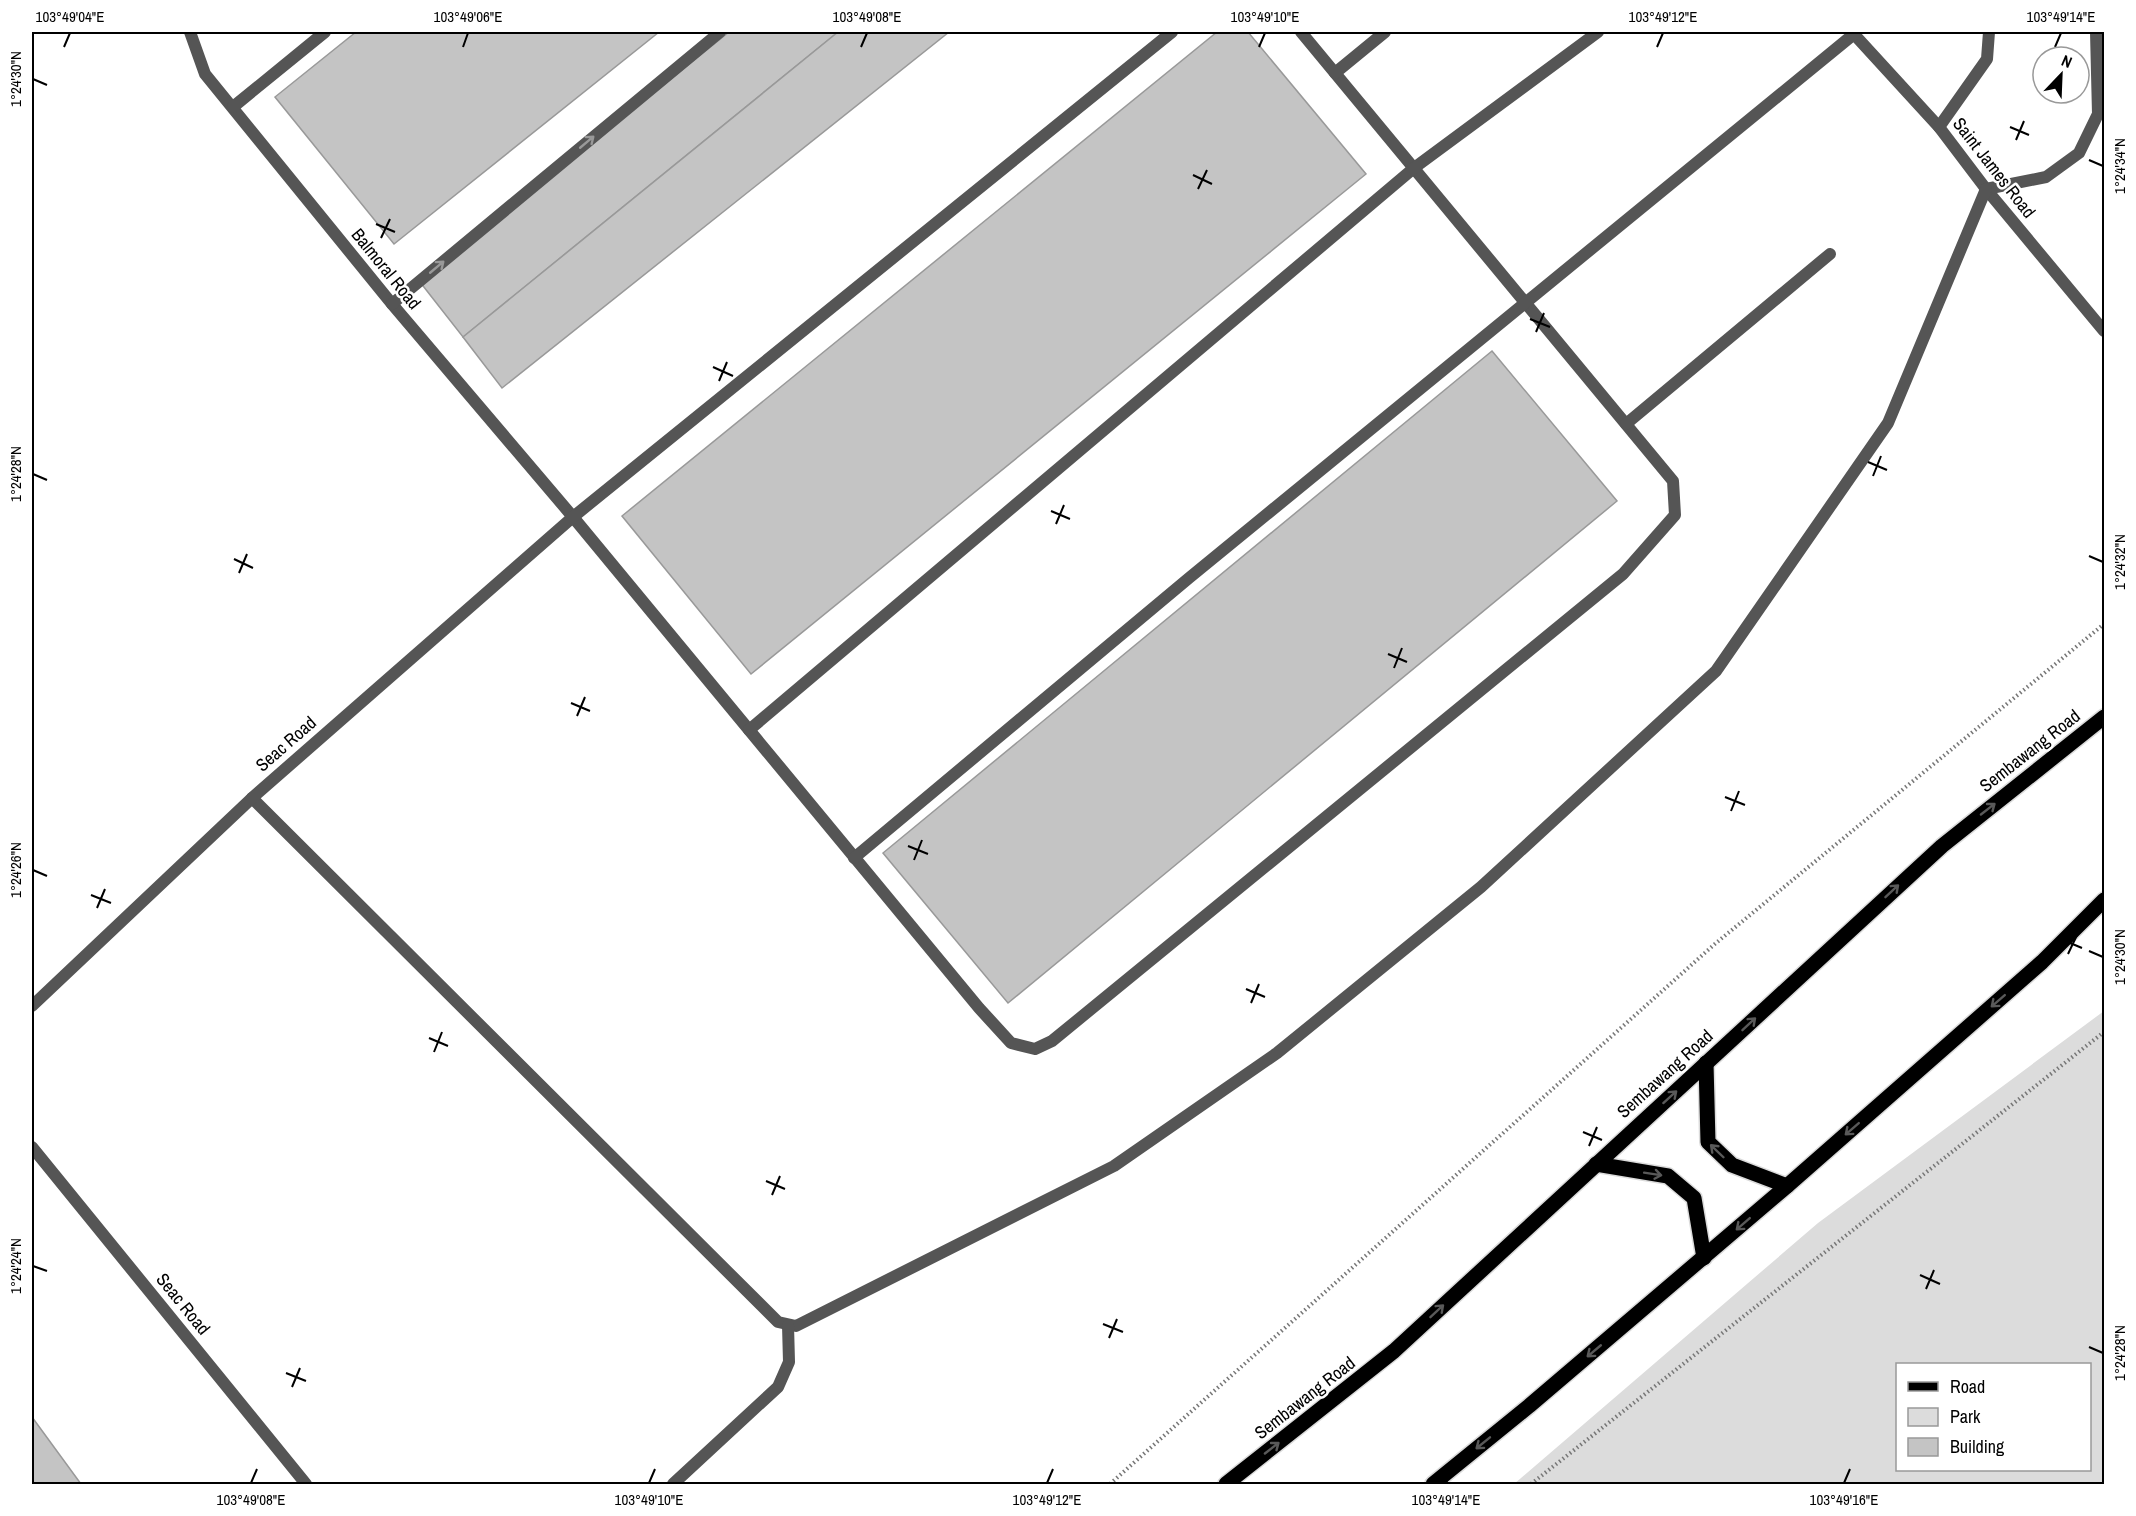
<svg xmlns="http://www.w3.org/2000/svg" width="2136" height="1516" font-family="'Archivo Narrow',sans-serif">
  <rect width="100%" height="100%" fill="#fff"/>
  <path fill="#dcdcdc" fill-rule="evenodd" d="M 2104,1011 L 2104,1484 L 1514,1484 L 1818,1223 ZM 1898,1364 L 2090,1364 L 2090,1470 L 1898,1470 Z"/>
  <g fill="#c4c4c4" stroke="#999" stroke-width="1.5">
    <polygon points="356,32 659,32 394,244 275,97"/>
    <polygon points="729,32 838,32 463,337 420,282"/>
    <polygon points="838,32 949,32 502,388 463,337"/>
    <polygon points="1217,32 1248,32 1366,174 751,674 622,516"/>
    <polygon points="1492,351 1617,501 1008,1003 883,853"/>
    <polygon points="32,1417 81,1484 32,1484"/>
  </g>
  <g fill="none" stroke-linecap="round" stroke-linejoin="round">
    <defs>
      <g id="primary">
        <polyline points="1706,1063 1708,1142 1732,1165 1787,1186"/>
        <polyline points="1596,1164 1668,1176 1694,1198 1704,1258"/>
        <polyline points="1226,1484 1394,1351 1942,846 2104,717"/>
        <polyline points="1433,1484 1529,1406 1787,1186 2042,962 2104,900"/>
      </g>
    </defs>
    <use href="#primary" stroke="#dbdbdb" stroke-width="18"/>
    <g stroke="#777" stroke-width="4" stroke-dasharray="1.5 3" stroke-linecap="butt">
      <polyline points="1110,1484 1716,943 2104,624"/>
      <polyline points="1531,1484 2104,1032"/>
    </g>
    <g stroke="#555" stroke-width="12">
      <polyline points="190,32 205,74 392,304 573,517 979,1008 1011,1043 1035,1049 1052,1041 1623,574 1675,515 1673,481 1301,32"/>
      <polyline points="1852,32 1939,127 1986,189 2104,331"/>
      <polyline points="1335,73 1385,32"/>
      <polyline points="233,107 325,32"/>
      <polyline points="1939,127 1987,59 1989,32"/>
      <polyline points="1986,189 2046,177 2079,153 2098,114 2096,32"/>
      <polyline points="392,304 720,32"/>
      <polyline points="1626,424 1830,254"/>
      <polyline points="749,730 1414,168 1598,32"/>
      <polyline points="252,798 778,1322 796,1326 1114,1166 1277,1053 1481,887 1716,671 1888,423 1986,189"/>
      <polyline points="854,858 1189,578 1854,34"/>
      <polyline points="32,1006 252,798 573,517 1172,32"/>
      <polyline points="32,1147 306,1484"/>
      <polyline points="673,1484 778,1387 789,1362 788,1325"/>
    </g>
    <use href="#primary" stroke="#000" stroke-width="15"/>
  </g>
  <defs><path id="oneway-shaft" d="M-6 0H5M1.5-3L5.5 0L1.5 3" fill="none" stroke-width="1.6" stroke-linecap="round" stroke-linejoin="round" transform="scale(1.5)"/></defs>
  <g stroke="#999">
    <use href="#oneway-shaft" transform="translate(587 142) rotate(-40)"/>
    <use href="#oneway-shaft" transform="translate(437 267) rotate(-40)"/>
  </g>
  <g stroke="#595959">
    <use href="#oneway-shaft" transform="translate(1988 809) rotate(-38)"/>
    <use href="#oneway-shaft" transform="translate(1892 891) rotate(-43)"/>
    <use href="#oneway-shaft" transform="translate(1998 1001) rotate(139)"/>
    <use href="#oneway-shaft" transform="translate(1749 1024) rotate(-43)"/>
    <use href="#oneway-shaft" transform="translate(1670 1097) rotate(-42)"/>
    <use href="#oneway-shaft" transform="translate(1852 1129) rotate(139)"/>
    <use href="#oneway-shaft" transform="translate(1717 1151) rotate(-136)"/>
    <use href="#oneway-shaft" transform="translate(1653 1174) rotate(9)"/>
    <use href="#oneway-shaft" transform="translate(1743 1224) rotate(139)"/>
    <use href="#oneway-shaft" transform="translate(1437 1311) rotate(-43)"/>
    <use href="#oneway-shaft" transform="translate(1594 1351) rotate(140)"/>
    <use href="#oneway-shaft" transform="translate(1483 1443) rotate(141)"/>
    <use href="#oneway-shaft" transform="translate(1272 1448) rotate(-38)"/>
  </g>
  <path fill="none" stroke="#000" stroke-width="2" d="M 64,47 L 70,33M 463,47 L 468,33M 861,47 L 867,33M 1259,47 L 1265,33M 1657,47 L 1663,33M 2055,47 L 2061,33M 33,79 L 47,85M 2010,127 L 2029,135M 2016,140 L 2024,121M 2089,160 L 2103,166M 1193,175 L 1212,184M 1198,189 L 1207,170M 376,224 L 395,232M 381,238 L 390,219M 1530,319 L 1550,327M 1536,332 L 1544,313M 713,367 L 733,376M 719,381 L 727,362M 1868,462 L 1887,470M 33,474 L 47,480M 1873,476 L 1881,456M 1051,511 L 1070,519M 1056,524 L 1064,505M 2089,556 L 2103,562M 234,559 L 253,568M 239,573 L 247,554M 1388,654 L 1407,662M 1394,668 L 1402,648M 571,703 L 590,711M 577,716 L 585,697M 1725,797 L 1745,805M 1731,811 L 1739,791M 908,846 L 928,854M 914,860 L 922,840M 33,870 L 47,876M 91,895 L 111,903M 97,908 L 105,889M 2063,940 L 2082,948M 2089,951 L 2103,957M 2068,954 L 2077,935M 1246,989 L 1265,997M 1251,1003 L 1259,984M 429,1038 L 448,1046M 434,1052 L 442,1032M 1583,1132 L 1602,1140M 1589,1146 L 1597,1127M 766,1181 L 785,1189M 772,1195 L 780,1176M 33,1266 L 47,1271M 1920,1275 L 1940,1284M 1926,1289 L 1934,1270M 1103,1324 L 1123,1332M 1109,1338 L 1117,1319M 2089,1347 L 2103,1353M 286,1373 L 306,1381M 292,1387 L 300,1368M 251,1483 L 257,1469M 649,1483 L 655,1469M 1047,1483 L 1053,1469M 1446,1483 L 1451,1469M 1844,1483 L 1850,1469"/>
  <g text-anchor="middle" stroke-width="5" stroke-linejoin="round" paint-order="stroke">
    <g font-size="18" fill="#000" stroke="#fff">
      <text transform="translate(1994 168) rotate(52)" y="6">Saint James Road</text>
      <text transform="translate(386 269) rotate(51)" y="6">Balmoral Road</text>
      <text transform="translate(286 744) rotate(-41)" y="6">Seac Road</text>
      <text transform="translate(2030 751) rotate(-38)" y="6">Sembawang Road</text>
      <text transform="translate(1665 1074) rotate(-42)" y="6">Sembawang Road</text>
      <text transform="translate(183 1304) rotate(51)" y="6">Seac Road</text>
      <text transform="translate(1305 1398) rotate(-38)" y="6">Sembawang Road</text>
    </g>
  </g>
  <rect width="2136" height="1516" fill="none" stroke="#ffffff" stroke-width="66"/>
  <rect x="1896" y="1363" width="195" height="108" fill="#ffffff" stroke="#999999" stroke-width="1.5"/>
  <rect x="1908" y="1382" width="30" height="9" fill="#000000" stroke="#999999" stroke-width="1.5"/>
  <text x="1950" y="1393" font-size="18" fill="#000000">Road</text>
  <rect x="1908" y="1408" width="30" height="18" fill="#dcdcdc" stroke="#999999" stroke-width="1.5"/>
  <text x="1950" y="1423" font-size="18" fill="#000000">Park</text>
  <rect x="1908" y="1438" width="30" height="18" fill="#c4c4c4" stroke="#999999" stroke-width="1.5"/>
  <text x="1950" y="1453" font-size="18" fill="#000000">Building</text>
  <g transform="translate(2061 75) rotate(23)"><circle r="28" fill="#ffffff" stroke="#999999" stroke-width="1.5"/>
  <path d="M0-4.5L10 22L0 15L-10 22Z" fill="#000000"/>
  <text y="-9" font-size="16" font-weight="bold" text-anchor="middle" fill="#000000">N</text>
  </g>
  <rect x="33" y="33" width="2070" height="1450" fill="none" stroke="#000" stroke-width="2"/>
  <g font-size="15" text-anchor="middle" fill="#000">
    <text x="70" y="22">103°49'04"E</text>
    <text x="468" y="22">103°49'06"E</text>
    <text x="867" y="22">103°49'08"E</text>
    <text x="1265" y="22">103°49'10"E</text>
    <text x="1663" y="22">103°49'12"E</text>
    <text x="2061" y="22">103°49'14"E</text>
    <text transform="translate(16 79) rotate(-90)" y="5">1°24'30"N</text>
    <text transform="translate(2120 166) rotate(-90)" y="5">1°24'34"N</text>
    <text transform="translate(16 474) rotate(-90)" y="5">1°24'28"N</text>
    <text transform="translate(2120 562) rotate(-90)" y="5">1°24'32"N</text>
    <text transform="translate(16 870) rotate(-90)" y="5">1°24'26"N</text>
    <text transform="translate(2120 957) rotate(-90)" y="5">1°24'30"N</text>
    <text transform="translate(16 1266) rotate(-90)" y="5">1°24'24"N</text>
    <text transform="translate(2120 1353) rotate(-90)" y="5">1°24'28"N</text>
    <text x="251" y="1505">103°49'08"E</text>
    <text x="649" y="1505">103°49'10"E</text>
    <text x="1047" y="1505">103°49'12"E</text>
    <text x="1446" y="1505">103°49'14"E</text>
    <text x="1844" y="1505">103°49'16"E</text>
  </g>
</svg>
